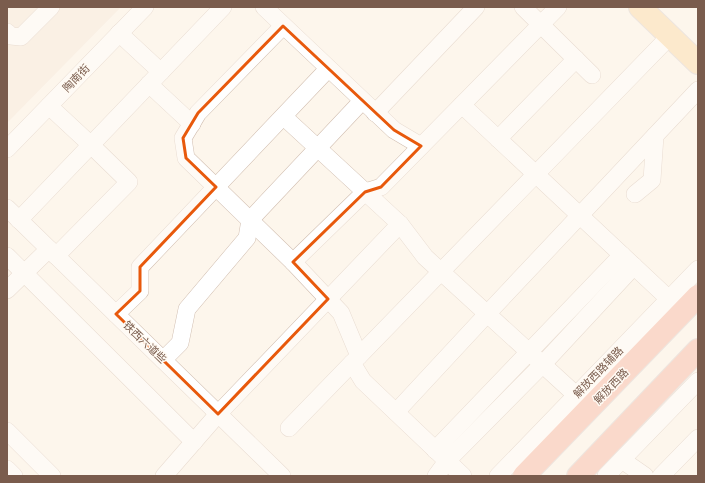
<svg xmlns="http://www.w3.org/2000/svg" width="705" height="483" font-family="Rubik,'Noto Sans SC',sans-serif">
  <rect width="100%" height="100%" fill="#fdf6ec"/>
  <polygon fill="#f5e8da" points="7,7 121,7 7,123"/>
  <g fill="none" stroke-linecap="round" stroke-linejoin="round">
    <defs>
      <g id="minor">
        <polyline points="264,7 394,130 421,146"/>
        <polyline points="523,7 592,75"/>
        <polyline points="283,26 198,113 183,138 186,158 293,262 341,313 359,356 352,363 363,381 463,476"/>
        <polyline points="7,32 11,36 21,37 51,7"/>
        <polyline points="119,33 161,72"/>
        <polyline points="149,84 192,124"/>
        <polyline points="462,105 669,299"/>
        <polyline points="49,106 91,145 129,182 56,256"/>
        <polyline points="375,113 476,7"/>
        <polyline points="284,117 400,224 425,257 576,395"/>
        <polyline points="498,139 576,59"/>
        <polyline points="7,149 145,7"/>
        <polyline points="635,194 652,180 655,136"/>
        <polyline points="7,208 282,476"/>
        <polyline points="19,220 223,7"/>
        <polyline points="7,256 194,442"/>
        <polyline points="293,262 365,192 381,187 558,7"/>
        <polyline points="7,290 49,249"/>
        <polyline points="116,314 140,291 140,267 328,69"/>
        <polyline points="359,356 670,36"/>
        <polyline points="163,360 180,343 187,309 247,238 250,220 362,101"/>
        <polyline points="396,412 487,314 698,90"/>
        <polyline points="289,428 352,363"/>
        <polyline points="7,431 52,476"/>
        <polyline points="435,450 622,255"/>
        <polyline points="622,460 645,476"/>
        <polyline points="7,469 14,476"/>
        <polyline points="164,476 218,414 400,224"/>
        <polyline points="436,476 447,461 542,365 634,266"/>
        <polyline points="498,476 698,269"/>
        <polyline points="606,476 698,381"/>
        <polyline points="661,476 698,438"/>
      </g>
      <polyline id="major" points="640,7 698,63"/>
      <g id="highway">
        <polyline points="524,476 698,296"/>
        <polyline points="578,476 698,350"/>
      </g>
    </defs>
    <use href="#minor" stroke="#d1beb0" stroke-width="18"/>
    <use href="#major" stroke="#dad1cd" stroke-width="24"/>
    <use href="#highway" stroke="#dad1cd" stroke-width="24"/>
    <use href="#minor" stroke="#fff" stroke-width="17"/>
    <use href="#major" stroke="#fbd9a5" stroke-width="22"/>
    <use href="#highway" stroke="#f7b7a3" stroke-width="22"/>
  </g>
  <path d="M0 0H705V483H0ZM 283,26 L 394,130 L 421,146 L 381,187 L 365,192 L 293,262 L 328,299 L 218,414 L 116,314 L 140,291 L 140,267 L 216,187 L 186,158 L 183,138 L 198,113 Z" fill="#fdf6ec" fill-opacity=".55" fill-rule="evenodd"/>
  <path fill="none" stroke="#e8590c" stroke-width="3" stroke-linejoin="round" d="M 283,26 L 394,130 L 421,146 L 381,187 L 365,192 L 293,262 L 328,299 L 218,414 L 116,314 L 140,291 L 140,267 L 216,187 L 186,158 L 183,138 L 198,113 Z"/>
  <g text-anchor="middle" stroke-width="3" stroke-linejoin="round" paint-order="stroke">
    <g font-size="11" fill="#7a5c4d" stroke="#fffaf3">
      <text transform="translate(76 78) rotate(-46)" y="4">陶南街</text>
      <text transform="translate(145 342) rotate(44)" y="4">铁西六道些</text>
      <text transform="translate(598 372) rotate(-46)" y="4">解放西路辅路</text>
      <text transform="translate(611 386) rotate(-46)" y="4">解放西路</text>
    </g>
  </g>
  <rect width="705" height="483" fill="none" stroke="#7a5c4d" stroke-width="16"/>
</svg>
